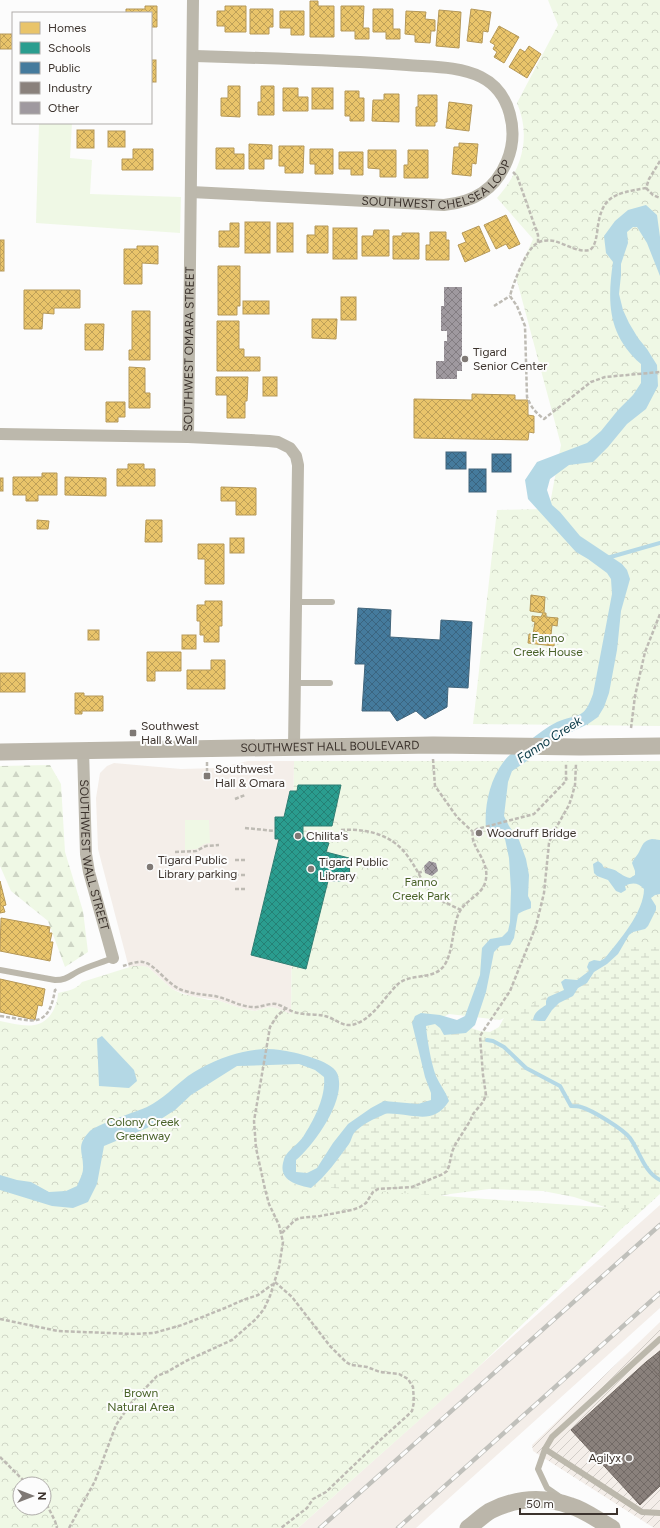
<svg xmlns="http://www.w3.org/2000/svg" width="660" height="1528" font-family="Figtree,sans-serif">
  <defs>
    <pattern id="industrial-furrows" width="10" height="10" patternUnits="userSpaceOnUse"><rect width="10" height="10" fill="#f4eee9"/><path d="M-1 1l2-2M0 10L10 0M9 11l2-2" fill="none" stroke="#d2cdc8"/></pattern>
    <pattern id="forest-firs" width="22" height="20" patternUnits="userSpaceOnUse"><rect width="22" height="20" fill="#eff8e5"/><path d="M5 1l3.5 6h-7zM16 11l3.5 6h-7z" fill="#ced5c5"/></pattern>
    <pattern id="wetland-marsh" width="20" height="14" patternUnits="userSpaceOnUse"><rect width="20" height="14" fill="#eff8e5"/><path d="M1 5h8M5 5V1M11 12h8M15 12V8" fill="none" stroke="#ced5c5"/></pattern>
    <pattern id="park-crowns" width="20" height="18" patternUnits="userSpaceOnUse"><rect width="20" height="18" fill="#eff8e5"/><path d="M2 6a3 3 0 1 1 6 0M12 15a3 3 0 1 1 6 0" fill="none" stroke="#ced5c5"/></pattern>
    <pattern id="homes-cross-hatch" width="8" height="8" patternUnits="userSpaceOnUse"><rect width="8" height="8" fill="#e9c46a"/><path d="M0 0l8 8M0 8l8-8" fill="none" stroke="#bea058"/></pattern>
    <pattern id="schools-cross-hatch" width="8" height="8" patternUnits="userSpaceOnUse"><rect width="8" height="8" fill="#2a9d8f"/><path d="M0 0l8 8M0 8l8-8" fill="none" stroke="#258175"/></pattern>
    <pattern id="public-cross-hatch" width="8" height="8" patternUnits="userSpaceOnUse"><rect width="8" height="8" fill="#457b9d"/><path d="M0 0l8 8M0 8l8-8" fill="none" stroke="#3b6580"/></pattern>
    <pattern id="industry-cross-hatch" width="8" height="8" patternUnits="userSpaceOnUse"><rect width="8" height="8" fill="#8a817c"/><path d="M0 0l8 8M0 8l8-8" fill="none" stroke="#726a66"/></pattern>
    <pattern id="building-cross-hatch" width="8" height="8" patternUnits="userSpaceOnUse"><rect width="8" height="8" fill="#9f999f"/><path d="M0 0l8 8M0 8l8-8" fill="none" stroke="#837d82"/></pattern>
  </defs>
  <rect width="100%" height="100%" fill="#fcfcfc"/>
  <g fill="#f4eee9">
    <polygon points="248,761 294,761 291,1014 276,1008 269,1007 255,1011 244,1009 217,1000 191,996 172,989 148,967 133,966 129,968 98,849 96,798 100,773 107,766 114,763 181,769 218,768"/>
    <polygon points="660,1205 660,1308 416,1528 298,1528"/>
  </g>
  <polygon fill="url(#industrial-furrows)" points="660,1322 660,1528 654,1528 533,1451 532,1445"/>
  <g fill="#eff8e5">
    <polygon points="39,123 72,123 70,158 92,160 90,194 181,197 180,233 36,223"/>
    <polygon points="185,820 209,820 210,843 204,844 197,849 185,850"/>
  </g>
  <polygon fill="url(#forest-firs)" points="50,765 61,784 65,852 83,911 88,952 65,967 48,921 11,891 0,866 0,766"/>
  <polygon fill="url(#wetland-marsh)" points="660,771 660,1194 626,1225 623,1213 574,1197 543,1191 489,1189 450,1194 397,1204 289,1236 290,1155 414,1022 453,1022 480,1031 490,1032 499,1027 523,982"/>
  <g fill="url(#park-crowns)" fill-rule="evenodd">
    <path d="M 548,0 L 660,0 L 660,726 L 473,724 L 497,510 L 549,509 L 561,445 L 516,277 L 533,239 L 497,198 C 521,171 532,138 517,103 L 558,25 Z"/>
    <path d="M 294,761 L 660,761 L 660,947 L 619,947 L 567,986 L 500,1020 L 449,1014 L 429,1025 L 421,1051 L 446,1085 L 441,1104 L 398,1100 L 363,1116 L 312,1179 L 289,1175 L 290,1185 L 641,1210 L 471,1374 L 298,1528 L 0,1528 L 0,1021 C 21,1025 42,1033 54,1009 C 56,1004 58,999 58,993 C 67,991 76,990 82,982 L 133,966 L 142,966 L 148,967 L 172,989 L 183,994 L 209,1000 L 217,1000 L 244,1009 L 255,1011 L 269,1007 L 276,1008 L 291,1014 ZM 20,1484 L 44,1484 L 44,1508 L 20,1508 Z"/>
  </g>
  <g fill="#b4d8e5">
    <path d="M 646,205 L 657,215 L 660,237 L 660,276 L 647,243 L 637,227 L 633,227 L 627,232 L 628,243 L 621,264 L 621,275 L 619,294 L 623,310 L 629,323 L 638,338 L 647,349 L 657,365 L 658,386 L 646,409 L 627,424 L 608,447 L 593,462 L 569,465 L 550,479 L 547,490 L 552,505 L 560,512 L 580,536 L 622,564 L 627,570 L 630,579 L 621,611 L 617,650 L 609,693 L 604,707 L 598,717 L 588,724 L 569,733 L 512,771 L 508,782 L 504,816 L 509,826 L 519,840 L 526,859 L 529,875 L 528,896 L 531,902 L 531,908 C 530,909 522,911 518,914 L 514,938 L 510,945 L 500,946 L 494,952 L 486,992 L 475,1025 L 466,1033 L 444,1035 L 440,1028 L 435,1024 L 426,1026 C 427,1039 431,1063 436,1076 C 440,1085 446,1092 449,1101 C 435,1123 419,1116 397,1114 C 393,1114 389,1113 385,1114 C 374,1119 362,1124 354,1133 C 352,1136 351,1141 349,1144 C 337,1160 327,1175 311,1188 C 298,1185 279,1181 283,1163 C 284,1160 284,1157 286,1155 C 291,1148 298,1144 303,1137 C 314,1120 326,1097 324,1077 L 315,1070 L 299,1064 L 237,1066 L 191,1095 L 175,1110 L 147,1128 L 104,1146 L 97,1184 L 88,1202 L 73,1208 L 52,1206 L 0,1190 L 0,1175 L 17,1180 L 31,1182 L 49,1192 L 66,1191 L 77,1186 C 79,1181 83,1174 83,1169 C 84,1153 75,1147 89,1132 C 95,1125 136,1112 147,1107 C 162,1100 175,1086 188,1076 C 204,1065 224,1056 243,1052 C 255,1049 269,1048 280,1050 C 294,1052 331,1060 337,1073 C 348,1098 314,1145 296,1160 L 296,1172 L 307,1173 L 317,1168 L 333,1143 L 348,1124 L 371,1108 L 384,1101 L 418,1104 L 431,1100 L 431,1093 L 425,1077 L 412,1023 L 415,1016 L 421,1013 L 440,1015 L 457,1020 L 465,1016 L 480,975 L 482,948 L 490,939 L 502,937 L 508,931 L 510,922 L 511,890 L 509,858 L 505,839 L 496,831 L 492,832 L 486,829 C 484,806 490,778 505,760 C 511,752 522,747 529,741 C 538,734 547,727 557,722 C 579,713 584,720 593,694 L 612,594 L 611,579 L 607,573 L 588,559 L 576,552 L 528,499 L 525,480 L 537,462 L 587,443 L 601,431 L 618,410 L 633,395 L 641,383 L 641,364 C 608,335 607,303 613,262 L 606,253 L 604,236 L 615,221 L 628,210 Z"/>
    <path d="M 652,839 L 660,840 L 660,894 L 655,895 L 651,898 L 656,906 L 656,910 L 648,926 L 645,929 L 633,932 L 629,935 L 618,954 L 607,964 L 594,972 L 587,983 L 578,988 L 573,996 L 559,1003 L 552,1010 L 545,1021 L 539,1021 L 533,1020 C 534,1012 540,1009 546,1005 L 546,1001 L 548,997 L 564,990 L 561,982 L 565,979 L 577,980 L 589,971 L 587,967 L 589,962 L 594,960 L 600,961 L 605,958 C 619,941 644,912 644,889 C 638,883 633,882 625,886 L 626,890 L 621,893 L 616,891 L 608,880 L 597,876 L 594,873 L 593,864 L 598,861 L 602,864 L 604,868 C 618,868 618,875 630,878 L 635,875 L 635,871 L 632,863 C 634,858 637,856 639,852 C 643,844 643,841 652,839 Z"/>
    <polygon points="102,1036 134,1070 137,1081 129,1088 99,1086 97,1039"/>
  </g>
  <g fill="url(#homes-cross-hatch)" stroke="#b59858">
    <polygon points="310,1 318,1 318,6 334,6 334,37 310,37"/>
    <polygon points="145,6 157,6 157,27 151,27 151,13 126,13 126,9 145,9"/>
    <polygon points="225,6 246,6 246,32 225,32 225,26 217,26 217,11 225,11"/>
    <polygon points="341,6 364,6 363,28 369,28 369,39 355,39 355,31 341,31"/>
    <polygon points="250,9 273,9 273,27 269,27 269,34 250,34"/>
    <polygon points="373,9 393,9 393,29 400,29 400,39 386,39 386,32 373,32"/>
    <polygon points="471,9 491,12 488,32 483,31 482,43 467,41"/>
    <polygon points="439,10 461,12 459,48 436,46"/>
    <polygon points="280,11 304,11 304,35 291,35 291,28 280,28"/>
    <polygon points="406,11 426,12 425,19 435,20 435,31 431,31 430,43 415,42 415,35 405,34"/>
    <polygon points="499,26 519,37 504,63 494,57 497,52 493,49 495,45 490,42"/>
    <rect x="0" y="34" width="13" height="15"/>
    <polygon points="529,46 541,54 527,78 509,67 520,49 525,52"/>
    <rect x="151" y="60" width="5" height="22"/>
    <polygon points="228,86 240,86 240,117 221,116 221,98 228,98"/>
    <polygon points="261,86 274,86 274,115 258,115 258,102 261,102"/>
    <polygon points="283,88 298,88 298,97 308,97 308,111 283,111"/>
    <rect x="312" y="88" width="21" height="21"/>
    <polygon points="345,91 359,91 359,98 364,98 364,121 350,121 350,116 345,116"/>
    <polygon points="384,94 399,94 399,122 372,121 373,100 384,100"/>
    <polygon points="418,95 437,95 437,122 435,122 435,126 416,126 416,107 418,107"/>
    <polygon points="449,102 472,105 469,131 446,128"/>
    <rect x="77" y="130" width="17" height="18"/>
    <rect x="108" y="131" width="17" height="16"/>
    <polygon points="459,143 478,144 476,164 472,163 471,176 452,174 454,147 459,147"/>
    <polygon points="249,144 272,145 272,159 264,159 264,169 249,169"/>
    <polygon points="279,146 304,146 303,173 285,173 285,166 279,166"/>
    <polygon points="216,148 234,148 234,154 244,154 244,169 216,169"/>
    <polygon points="133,149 153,149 153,170 122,170 122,159 133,159"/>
    <polygon points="310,149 333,149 333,174 315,174 315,164 310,164"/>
    <polygon points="368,150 396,150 396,177 380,177 380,169 368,168"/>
    <polygon points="408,150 428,150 428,178 404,178 404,165 408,165"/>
    <polygon points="339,152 363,152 363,175 351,175 351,169 339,169"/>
    <polygon points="506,215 520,244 509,249 506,244 496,249 484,225"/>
    <rect x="245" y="222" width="25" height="31"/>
    <polygon points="230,223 239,223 239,247 219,247 219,231 230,231"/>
    <rect x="277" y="223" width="16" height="29"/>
    <polygon points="315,226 328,226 328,253 307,253 307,235 315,235"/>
    <polygon points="479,226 490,251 465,262 458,245 466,242 462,233"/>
    <rect x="333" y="228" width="24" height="31"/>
    <polygon points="374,230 389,230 389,256 362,256 362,236 373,236"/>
    <polygon points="430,232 446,232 446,240 449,240 449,260 426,260 426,245 430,245"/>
    <polygon points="402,233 419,233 419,259 393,259 393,236 402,236"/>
    <rect x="0" y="240" width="4" height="31"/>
    <polygon points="137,246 158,246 158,264 142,263 142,284 124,284 124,249 137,249"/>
    <polygon points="218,266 240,266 240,306 237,306 237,315 218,315"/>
    <polygon points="24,290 80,290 80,308 54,308 54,314 43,313 42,329 24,329"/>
    <rect x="341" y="297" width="15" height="23"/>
    <rect x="243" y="301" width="26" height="13"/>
    <polygon points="132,311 150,311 150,360 129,360 129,350 132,350"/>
    <polygon points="312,319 337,319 336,339 312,338"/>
    <polygon points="217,321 239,321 239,349 244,349 244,357 260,357 260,371 217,371"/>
    <polygon points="85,324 104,324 103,350 85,350"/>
    <polygon points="129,367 145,368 145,393 150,393 150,408 129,408"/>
    <polygon points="216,377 248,377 247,401 245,401 245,418 227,418 227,395 216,395"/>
    <rect x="263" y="377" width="14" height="19"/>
    <polygon points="472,394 515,395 515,400 528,400 528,415 534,416 534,433 529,432 528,440 414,438 414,399 472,400"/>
    <polygon points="106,402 125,402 125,417 118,417 118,422 106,422"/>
    <polygon points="128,464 144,464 144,469 155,469 155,486 117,486 117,469 128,469"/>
    <polygon points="42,473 57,473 57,495 38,495 38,501 26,501 26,495 13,495 13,477 42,477"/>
    <polygon points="65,477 106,478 106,496 65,495"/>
    <rect x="0" y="478" width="3" height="13"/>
    <polygon points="221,487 256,488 256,515 236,515 236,501 221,501"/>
    <polygon points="37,520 49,521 48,529 37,529"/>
    <polygon points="146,520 162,520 162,542 145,542"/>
    <rect x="230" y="538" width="14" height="15"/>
    <polygon points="198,544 224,544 224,584 205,584 205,559 198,559"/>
    <polygon points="531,595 545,597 544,613 546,613 546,617 558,618 557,626 552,625 551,635 555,635 554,646 528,643 529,634 533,634 535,622 532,621 532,616 541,617 543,613 530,611"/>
    <polygon points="205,601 222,601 222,626 219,626 219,642 204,642 204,635 200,635 200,621 197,621 197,605 205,605"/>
    <rect x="88" y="630" width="11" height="10"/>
    <rect x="182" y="635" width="14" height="14"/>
    <polygon points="147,652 181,652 181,671 155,671 155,681 147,681"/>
    <polygon points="211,660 225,660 225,689 187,689 187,670 211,670"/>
    <rect x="0" y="673" width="25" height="19"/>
    <polygon points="75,693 84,693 84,696 103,696 103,711 82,711 82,714 75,714"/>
    <polygon points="0,881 6,905 3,906 5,912 0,913"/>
    <polygon points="1,918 50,927 49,933 52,933 50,942 53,942 50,961 0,951"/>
    <polygon points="0,979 45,989 42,1006 38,1005 35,1020 0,1012"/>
  </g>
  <polygon fill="url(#schools-cross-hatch)" stroke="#2f7d72" points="298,785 341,785 332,826 303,826 303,837 329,843 326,852 349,858 350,881 328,881 306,969 251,955 279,839 275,839 275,817 284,817 290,791 297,791"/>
  <g fill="url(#public-cross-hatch)" stroke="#42657b">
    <rect x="446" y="452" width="20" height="17"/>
    <rect x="492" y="454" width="19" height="18"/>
    <rect x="469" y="469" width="17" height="23"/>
    <polygon points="358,608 391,610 390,637 440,640 441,620 472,622 468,688 448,687 447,707 425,719 416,711 397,721 390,711 362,711 365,664 355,664"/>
  </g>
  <g fill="url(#industry-cross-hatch)" stroke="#736a64">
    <polygon points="660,1351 660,1377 646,1362"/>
    <polygon points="646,1362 660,1377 660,1486 640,1505 571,1430"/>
  </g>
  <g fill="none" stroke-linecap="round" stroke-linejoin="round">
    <g stroke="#b4d8e5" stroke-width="4">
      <polyline points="607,558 660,543"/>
      <path d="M 487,1040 L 493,1041 L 504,1047 L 526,1068 L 560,1086 L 571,1106 C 574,1106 578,1106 581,1107 C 592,1110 623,1129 630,1138 C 640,1152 644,1172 660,1180"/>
    </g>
  </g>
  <g fill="url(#building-cross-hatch)">
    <polygon points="444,287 462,287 462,371 457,371 457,379 436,379 436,361 444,361 444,341 447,341 447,331 441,331 441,306 444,306"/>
    <polygon points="429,861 436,863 438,871 432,876 425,873 424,866"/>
  </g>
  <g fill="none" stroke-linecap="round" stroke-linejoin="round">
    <g stroke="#bebbb4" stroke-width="2.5" stroke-dasharray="4 2" stroke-linecap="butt">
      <path d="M 660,161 L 649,179 L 646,188 C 612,194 601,196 597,233 C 596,239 595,246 590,250 C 578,253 566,244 554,241 C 548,240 541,240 536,244 C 526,250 513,284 510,296 L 517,306 L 525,326 L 527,397 C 531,407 535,412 544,419 L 591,382 L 605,377 L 660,372"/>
      <polyline points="513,172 517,176 538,235 538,243"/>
      <polyline points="646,188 653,195 660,198"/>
      <polyline points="494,306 510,296"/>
      <polyline points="631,728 635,696 645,652 660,614"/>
      <polyline points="433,759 435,786 457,817 473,832"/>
      <polyline points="207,762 207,776"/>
      <polyline points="235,799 245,795"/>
      <polyline points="245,828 275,831"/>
      <path d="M 341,830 C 367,828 394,835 409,858 C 417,869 422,881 429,892 L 434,897 L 461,910"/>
      <polyline points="175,852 196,851 206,846 219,845"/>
      <polyline points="235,860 246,860"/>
      <polyline points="418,873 424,871"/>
      <polyline points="235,875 246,875"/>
      <polyline points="175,878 186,878"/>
      <polyline points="211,878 220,878"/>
      <polyline points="235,889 247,889"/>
      <path d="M 123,966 C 129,964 138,961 143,962 C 156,964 168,987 185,991 C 195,994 205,995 215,996 C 228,999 239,1006 252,1007 C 260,1008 268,1003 276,1004 C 284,1006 291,1012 298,1013 C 307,1015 317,1014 325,1016 C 334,1018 341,1026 351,1025 C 371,1022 385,996 398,984 C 411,973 432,980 443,967 C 453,955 452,930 458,915 C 464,900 481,896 485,883 C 492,861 469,847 473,832 L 477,829 L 534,814 L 566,781 L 566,764"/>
      <path d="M 0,1016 C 32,1020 48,1031 55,990 L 57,989"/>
      <polyline points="282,1233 294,1221 299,1218 320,1216 352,1210 360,1207 366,1203 373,1192 378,1189 412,1187 443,1174 447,1171 449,1166 452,1152 455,1145 470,1121 473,1114 483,1102 486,1095 483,1075 480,1036 510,991 536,926 544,893 549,843 552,835 569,805 572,796 575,785 576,764"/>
      <polyline points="275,1282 292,1297 330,1346 346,1362 351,1365 367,1367 380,1372 399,1374 408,1379 413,1387 414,1402 412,1411 407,1416 378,1442 326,1492 313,1499 307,1508 281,1528"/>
      <polyline points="0,1319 58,1331 134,1334 154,1333 182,1325 225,1308 243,1300 258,1295 273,1284"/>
      <polyline points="0,1457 27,1484"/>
      <polyline points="44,1499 55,1521 57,1528"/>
      <polyline points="69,1528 95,1481 116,1425 131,1403 157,1376 167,1372 186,1361 232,1340 256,1319 264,1309 270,1296 279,1267 283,1242 279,1225 269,1204 265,1189 256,1148 254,1121 270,1027 277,1016 286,1008"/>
    </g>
    <g stroke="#bcb8ac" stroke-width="6">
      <polyline points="296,602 332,602"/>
      <polyline points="295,683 330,683"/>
      <path d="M 0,970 L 55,980 C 66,980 68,977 77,972 C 88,966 101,963 113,958"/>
      <polyline points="545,1449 642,1512 660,1513"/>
      <polyline points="560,1497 547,1488 538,1469 545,1449 552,1437 660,1339"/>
    </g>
    <g stroke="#bcb8ac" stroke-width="12">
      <path id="s1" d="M 191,192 L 444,205 C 474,202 495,190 507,161 C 519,132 511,92 481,77 C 459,66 431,67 407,65 C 336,60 264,58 193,56"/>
      <polyline points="0,434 188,437 269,441 278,442 290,448 296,456 298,465 294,747"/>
      <path id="s2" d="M 188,437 L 193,0"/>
      <path id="s3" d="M 83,749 L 86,854 L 89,872 L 113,958"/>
    </g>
    <g stroke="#bbb6aa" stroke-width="17">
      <path id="s4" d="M 0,752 L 433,745 L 580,747 L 660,746"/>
      <path d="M 468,1528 C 475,1523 482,1516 490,1511 C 516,1498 544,1496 571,1506 C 585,1510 599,1521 612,1528"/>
    </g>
    <defs>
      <g id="rail">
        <polyline points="320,1528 660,1225"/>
        <polyline points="398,1528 660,1293"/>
      </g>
    </defs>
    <use href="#rail" stroke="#c0c0bb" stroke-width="4.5"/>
    <use href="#rail" stroke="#fcfcfc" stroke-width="3" stroke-dasharray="9" stroke-linecap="butt"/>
  </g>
  <g fill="#7f7975" stroke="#fcfcfc" stroke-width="1.5">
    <circle cx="465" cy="359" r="4"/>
    <rect x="129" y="729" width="8" height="8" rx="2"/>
    <rect x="203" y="772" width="8" height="8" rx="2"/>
    <circle cx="479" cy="833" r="4"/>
    <circle cx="298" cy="836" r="4"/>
    <circle cx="150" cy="867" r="4"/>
    <circle cx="311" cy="869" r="4"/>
    <circle cx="629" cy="1458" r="4"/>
  </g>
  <g text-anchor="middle" stroke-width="4" stroke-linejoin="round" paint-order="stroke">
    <g font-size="12" fill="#3c332d" stroke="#fcfcfc">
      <text dy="4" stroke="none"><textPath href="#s1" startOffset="253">SOUTHWEST CHELSEA LOOP</textPath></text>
      <text dy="4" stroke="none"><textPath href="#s2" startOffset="88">SOUTHWEST OMARA STREET</textPath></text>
      <text dy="4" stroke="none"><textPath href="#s4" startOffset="330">SOUTHWEST HALL BOULEVARD</textPath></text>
      <text dy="4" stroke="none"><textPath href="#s3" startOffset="107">SOUTHWEST WALL STREET</textPath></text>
    </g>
    <g font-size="12" fill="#3c332d" stroke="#fcfcfc" text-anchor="start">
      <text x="473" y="356">Tigard<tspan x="473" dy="14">Senior Center</tspan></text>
      <text x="141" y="730">Southwest<tspan x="141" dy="14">Hall &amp; Wall</tspan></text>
      <text x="215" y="773">Southwest<tspan x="215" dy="14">Hall &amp; Omara</tspan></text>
      <text x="487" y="837">Woodruff Bridge</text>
      <text x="306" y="840">Chilita's</text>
      <text x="158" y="864">Tigard Public<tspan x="158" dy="14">Library parking</tspan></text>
      <text x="319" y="866">Tigard Public<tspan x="319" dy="14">Library</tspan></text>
      <text x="621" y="1462" text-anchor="end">Agilyx</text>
    </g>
    <g font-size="12" fill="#486127" stroke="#fcfcfc">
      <text x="548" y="642">Fanno<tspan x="548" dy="14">Creek House</tspan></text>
      <text x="421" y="886">Fanno<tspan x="421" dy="14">Creek Park</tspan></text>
      <text x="143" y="1126">Colony Creek<tspan x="143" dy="14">Greenway</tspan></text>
      <text x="141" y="1397">Brown<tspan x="141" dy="14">Natural Area</tspan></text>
    </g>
    <g font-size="13" font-style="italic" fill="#053643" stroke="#fcfcfc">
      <text transform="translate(549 739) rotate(-33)" y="5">Fanno Creek</text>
    </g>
  </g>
  <rect x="12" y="12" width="140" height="112" fill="#fcfcfc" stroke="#afaca9"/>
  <rect x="20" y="22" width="20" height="12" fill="#e9c46a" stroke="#afaca9"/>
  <text x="48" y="32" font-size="12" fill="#3c332d">Homes</text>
  <rect x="20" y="42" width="20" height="12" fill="#2a9d8f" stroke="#afaca9"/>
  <text x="48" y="52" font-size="12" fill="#3c332d">Schools</text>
  <rect x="20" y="62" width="20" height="12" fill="#457b9d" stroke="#afaca9"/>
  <text x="48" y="72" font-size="12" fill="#3c332d">Public</text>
  <rect x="20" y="82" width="20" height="12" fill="#8a817c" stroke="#afaca9"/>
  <text x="48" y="92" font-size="12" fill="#3c332d">Industry</text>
  <rect x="20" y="102" width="20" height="12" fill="#9f999f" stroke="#afaca9"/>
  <text x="48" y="112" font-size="12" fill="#3c332d">Other</text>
  <g transform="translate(32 1496) rotate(90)"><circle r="19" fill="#fcfcfc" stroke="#afaca9"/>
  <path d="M0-3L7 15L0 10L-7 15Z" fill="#7f7975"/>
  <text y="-6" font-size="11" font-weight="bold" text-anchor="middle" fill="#3c332d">N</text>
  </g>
  <path d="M520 1508v6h97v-6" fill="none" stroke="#3c332d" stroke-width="2"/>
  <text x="526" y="1508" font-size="12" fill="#3c332d" stroke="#fcfcfc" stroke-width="3" paint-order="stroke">50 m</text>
</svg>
